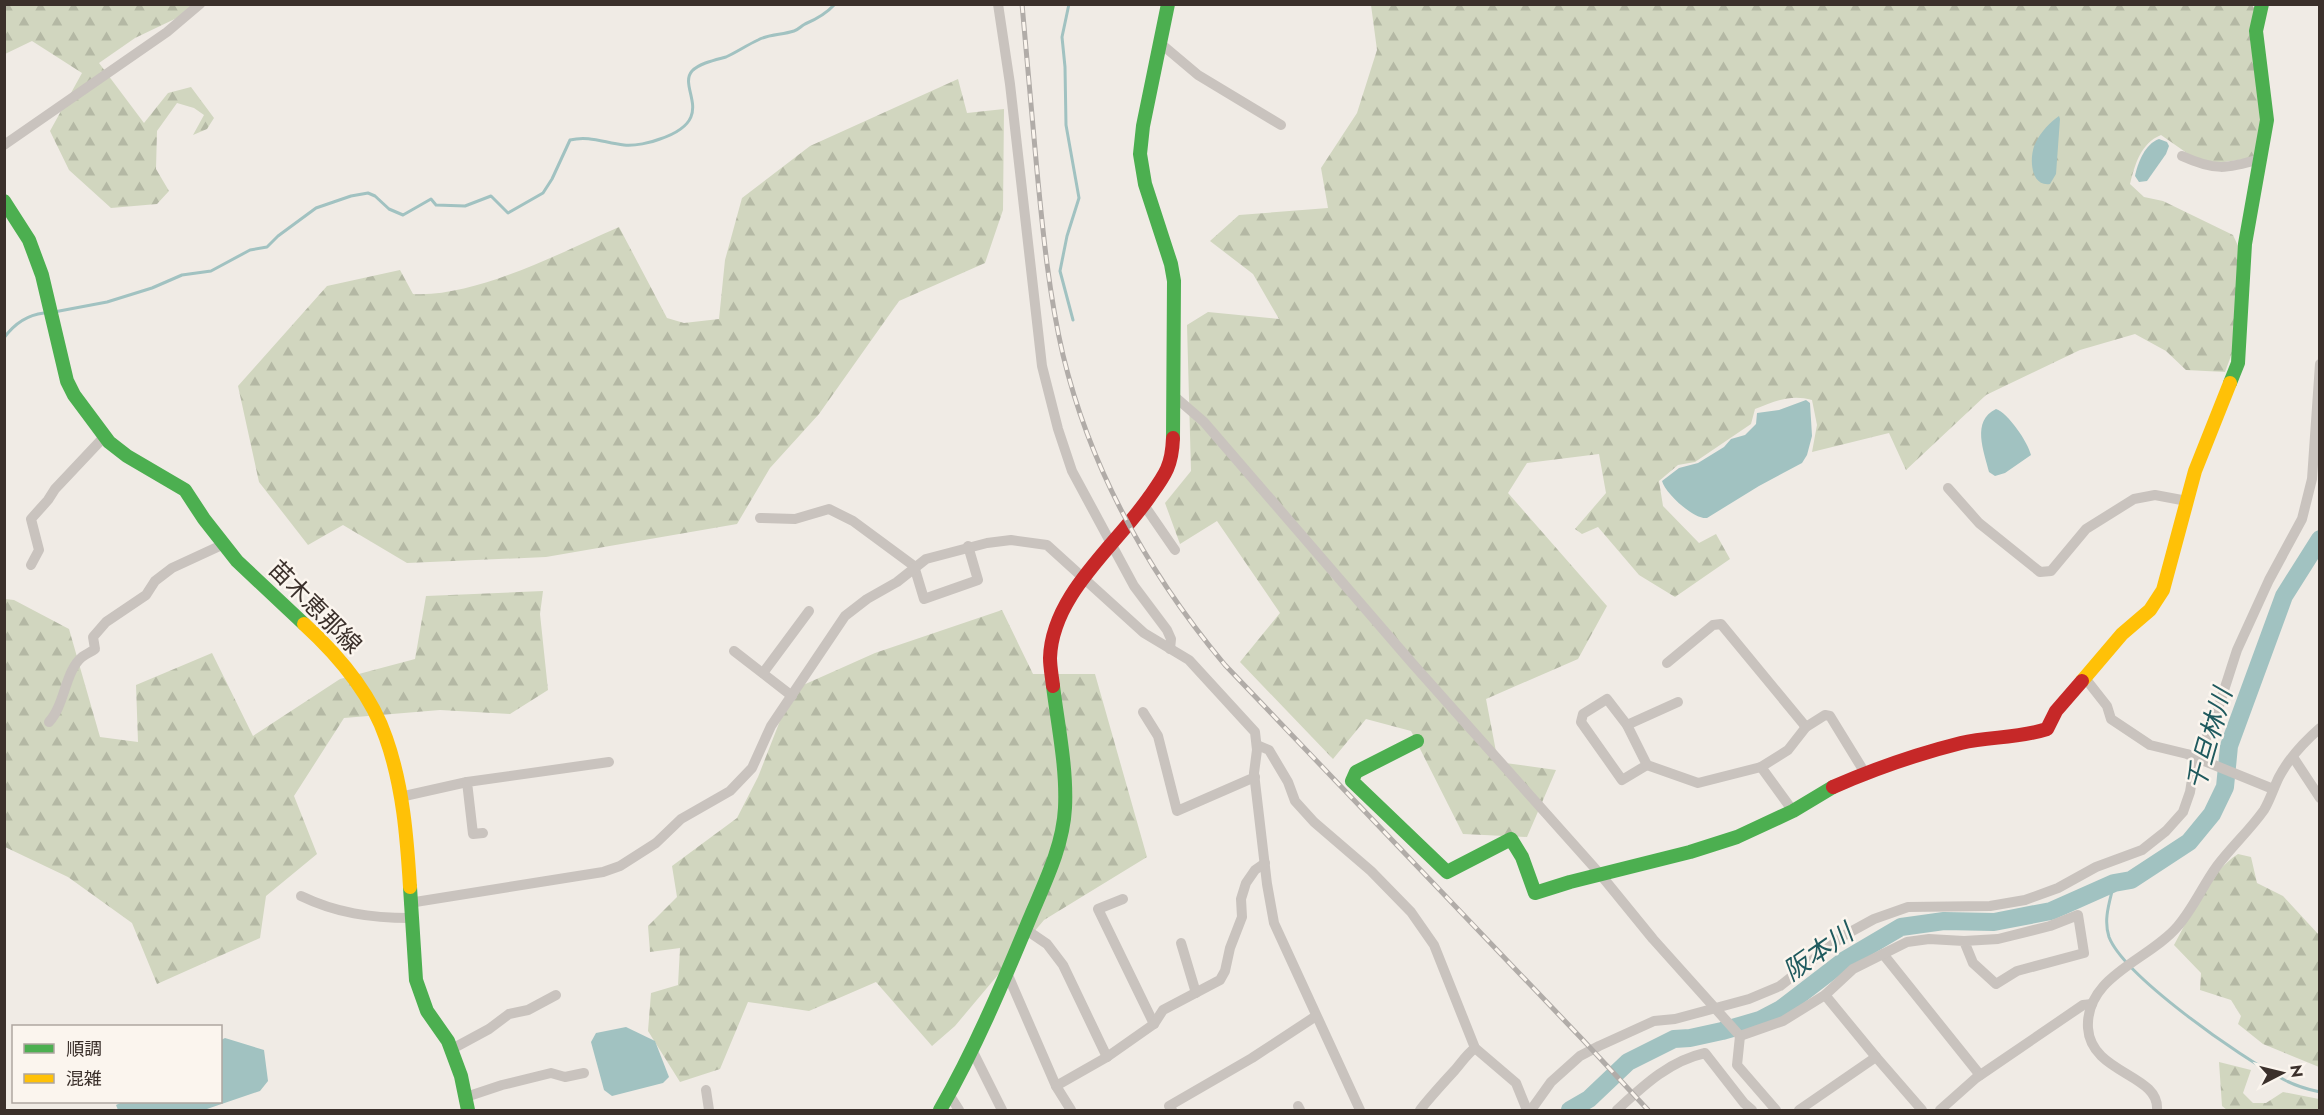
<svg xmlns="http://www.w3.org/2000/svg" width="2324" height="1115" font-family="Jost,'Noto Sans JP',sans-serif">
  <defs>
    <pattern id="forest-firs" width="22" height="20" patternUnits="userSpaceOnUse" patternTransform="scale(1.5)"><rect width="22" height="20" fill="#d1d6bf"/><path d="M5 1l3.5 6h-7zM16 11l3.5 6h-7z" fill="#b4b8a4"/></pattern>
  </defs>
  <rect width="100%" height="100%" fill="#f0ebe5"/>
  <g fill="url(#forest-firs)">
    <path d="M 2251,4 L 2255,9 L 2264,119 L 2258,157 L 2204,165 L 2161,135 C 2141,143 2135,164 2130,184 L 2144,197 L 2163,201 L 2233,235 L 2239,248 L 2237,340 L 2225,372 L 2186,370 L 2166,351 L 2135,334 L 2080,350 L 1986,395 L 1906,470 L 1889,433 L 1812,452 L 1817,425 L 1812,400 C 1791,394 1775,401 1755,409 L 1751,424 L 1695,462 L 1678,465 L 1659,481 L 1663,506 L 1699,543 L 1716,534 L 1730,559 L 1675,597 L 1639,575 L 1598,527 L 1582,534 L 1575,529 L 1606,493 L 1599,454 L 1527,463 L 1508,493 L 1607,606 L 1578,659 L 1486,699 L 1498,762 L 1556,770 L 1527,837 L 1463,834 L 1411,731 L 1366,719 L 1333,759 L 1240,662 L 1280,613 L 1217,521 L 1180,544 L 1165,503 L 1191,471 L 1187,325 L 1208,312 L 1279,319 L 1253,274 L 1210,241 L 1239,215 L 1328,208 L 1321,168 L 1357,113 L 1377,50 L 1371,5 Z"/>
    <polygon points="5,5 204,5 135,38 99,63 144,123 168,93 191,87 214,118 207,129 193,135 204,115 194,108 177,103 157,131 156,169 169,191 157,204 111,208 69,170 50,131 82,73 32,41 5,54"/>
    <path d="M 958,79 L 967,113 L 1004,109 L 1003,210 L 985,263 L 899,301 L 819,414 L 770,468 L 737,524 L 546,557 L 407,563 L 343,525 L 308,545 L 259,482 L 238,386 L 327,286 L 400,270 L 413,294 C 475,298 562,252 619,227 L 667,318 L 684,323 L 719,319 L 725,260 L 742,198 L 810,146 Z"/>
    <polygon points="543,591 540,614 548,690 510,714 440,710 344,718 294,796 317,854 266,896 260,938 157,984 132,923 68,877 5,847 5,599 14,600 69,629 100,737 138,742 136,685 212,653 253,736 340,679 415,659 426,596"/>
    <polygon points="1002,610 1033,674 1095,674 1147,857 1044,920 955,1026 932,1046 876,982 809,1011 748,1002 720,1069 680,1082 648,1031 651,993 678,985 680,948 650,952 648,926 677,897 672,866 737,818 758,777 792,690 875,653"/>
    <path d="M 2238,854 L 2251,857 L 2257,883 L 2283,896 L 2319,935 L 2319,1067 L 2263,1044 L 2238,1024 L 2241,1016 L 2231,1000 L 2200,990 L 2201,973 L 2174,945 C 2191,915 2208,873 2238,854 Z"/>
    <polygon points="2219,1062 2251,1070 2243,1093 2253,1103 2266,1103 2283,1092 2319,1099 2319,1110 2227,1110 2222,1106"/>
  </g>
  <g fill="#a1c2c1">
    <path d="M 2059,116 L 2060,119 L 2056,174 L 2050,184 C 2029,187 2029,154 2036,142 C 2041,132 2050,122 2059,116 Z"/>
    <path d="M 2159,139 L 2167,142 L 2169,146 L 2166,154 L 2147,181 L 2139,182 L 2135,176 C 2138,162 2145,144 2159,139 Z"/>
    <path d="M 1806,400 L 1810,403 L 1812,436 L 1807,455 L 1802,463 L 1759,486 L 1707,518 C 1694,520 1665,493 1662,481 L 1679,468 L 1698,463 L 1724,447 L 1731,439 L 1745,435 L 1756,424 L 1757,413 L 1779,410 Z"/>
    <path d="M 1996,409 C 2008,413 2028,442 2031,455 L 2005,473 L 1995,476 L 1989,472 C 1984,451 1971,421 1996,409 Z"/>
    <polygon points="626,1027 655,1041 669,1077 663,1083 612,1096 604,1090 591,1042 596,1033"/>
    <polygon points="225,1038 264,1050 268,1081 260,1091 204,1110 118,1110 116,1105 122,1102 220,1102 221,1040"/>
  </g>
  <g fill="none" stroke-linecap="round" stroke-linejoin="round">
    <g stroke="#a1c2c1" stroke-width="3">
      <polyline points="1069,4 1062,37 1065,67 1066,125 1079,198 1067,236 1060,271 1073,320"/>
      <path d="M 54,312 L 107,302 L 152,288 L 182,275 L 211,271 L 250,250 L 267,247 L 278,236 L 316,208 L 351,196 L 368,193 L 375,196 L 389,209 L 403,215 L 431,199 L 436,205 L 465,206 L 491,196 L 508,213 L 543,193 L 552,179 L 570,140 C 589,135 605,143 624,145 C 635,146 650,143 660,139 C 719,119 677,88 692,71 C 700,63 715,60 726,57 C 737,52 747,45 758,40 C 769,34 782,35 794,31 C 798,30 801,26 805,24 C 817,19 826,14 835,4"/>
      <path d="M 4,338 C 14,324 27,315 44,313"/>
      <path d="M 2114,883 C 2110,901 2103,919 2109,937 C 2124,976 2241,1058 2281,1078 C 2293,1085 2306,1089 2320,1092"/>
    </g>
    <polyline stroke="#a1c2c1" stroke-width="18" points="1570,1110 1589,1099 1628,1062 1674,1039 1690,1038 1722,1031 1760,1020 1781,1009 1845,960 1901,927 1944,921 1994,922 2051,911 2114,883 2131,880 2189,842 2212,814 2225,787 2229,746 2284,596 2320,539"/>
    <g stroke="#c9c3be" stroke-width="10">
      <polyline points="998,4 1010,84 1042,366 1058,429 1072,471 1134,586 1167,630 1171,639 1170,649"/>
      <polyline points="1160,43 1198,75 1281,125"/>
      <polyline points="4,145 167,32 200,4"/>
      <path d="M 2182,156 C 2215,171 2226,169 2260,159"/>
      <polyline points="1174,396 1204,422 1412,663 1600,874 1653,939 1740,1036 1737,1065 1776,1110"/>
      <polyline points="1948,488 1979,523 2040,572 2051,571 2086,529 2134,499 2155,495 2187,501"/>
      <polyline points="1144,505 1175,550"/>
      <polyline points="760,518 795,519 829,509 853,521 914,566 924,599 978,580 968,546"/>
      <polyline points="31,565 39,550 31,519 48,500 55,489 104,437"/>
      <polyline points="734,651 792,696"/>
      <polyline points="1667,663 1713,625 1721,624 1806,727"/>
      <polyline points="763,673 809,611"/>
      <polyline points="2085,678 2107,706 2111,719 2150,745 2187,754 2273,789"/>
      <polygon points="1607,699 1627,725 1647,765 1622,780 1581,722 1583,714"/>
      <polyline points="1143,712 1158,736 1177,811 1255,777"/>
      <path d="M 49,722 C 65,705 65,671 82,657 C 86,654 91,652 95,649 L 93,637 L 106,622 L 146,595 L 155,581 L 172,568 L 224,544"/>
      <polyline points="1627,725 1678,702"/>
      <polyline points="1257,745 1269,750 1288,782 1295,801 1314,822 1371,871 1411,912 1434,945 1475,1048 1516,1083 1527,1110"/>
      <polyline points="2293,757 2320,798"/>
      <polyline points="1647,765 1698,783 1761,767 1793,811"/>
      <polyline points="1761,767 1788,750 1806,727 1825,715 1830,716 1865,773"/>
      <polyline points="400,797 467,782"/>
      <polyline points="483,833 473,834 467,782 609,762"/>
      <path d="M 301,896 C 336,913 371,918 410,918"/>
      <polyline points="1123,899 1098,909 1154,1024"/>
      <polyline points="409,903 603,872 620,866 656,843 681,819 730,791 752,768 771,726 845,616 867,599 897,582 926,559 987,543 1011,540 1047,545 1144,633 1189,660 1255,732 1257,750 1254,773 1267,884 1274,923 1360,1110"/>
      <polyline points="1025,929 1047,944 1063,965 1107,1057"/>
      <polyline points="1181,943 1196,993"/>
      <polyline points="1883,954 1980,1075"/>
      <polyline points="1007,973 1056,1086 1107,1057 1154,1024 1163,1010 1220,980 1225,971 1230,948 1242,917 1241,899 1246,883 1255,870 1265,863"/>
      <polyline points="1825,995 1876,1057"/>
      <polyline points="1740,1036 1783,1021 1825,995 1853,969 1907,942 1929,939 1964,941 1998,939 2050,926 2078,915 2084,953 2017,971 1996,984 1973,963 1964,941"/>
      <polyline points="452,1049 489,1029 509,1014 528,1010 556,995"/>
      <polyline points="972,1050 1002,1110"/>
      <polyline points="1056,1086 1071,1110"/>
      <polyline points="706,1090 709,1110"/>
      <polyline points="950,1096 959,1110"/>
      <polyline points="466,1097 502,1085 551,1073 565,1077 584,1073"/>
      <polyline points="1298,1106 1300,1110"/>
      <polyline points="1172,1110 1169,1106 1252,1058 1316,1016"/>
      <path d="M 1420,1110 C 1431,1096 1443,1083 1455,1070 C 1462,1062 1466,1055 1475,1048"/>
      <polyline points="1531,1110 1551,1082 1580,1056 1599,1046 1654,1021 1675,1019 1749,999 1780,986 1843,936 1874,919 1908,907 1990,906 2025,900 2058,888 2096,867 2142,850 2166,831 2183,812 2190,792 2194,767 2217,712 2237,650 2269,580 2302,519 2312,479 2320,364"/>
      <path d="M 1617,1110 C 1643,1086 1669,1061 1705,1053 L 1744,1103 L 1752,1110"/>
      <polyline points="1799,1110 1876,1057 1922,1110"/>
      <polyline points="1940,1110 1976,1078 2083,1005 2092,1004"/>
      <path d="M 2157,1110 C 2160,1074 2091,1074 2088,1028 C 2085,976 2149,960 2177,927 C 2193,909 2203,885 2217,866 C 2232,846 2250,830 2264,810 C 2270,800 2274,787 2279,777 C 2289,758 2304,742 2320,728"/>
    </g>
    <g stroke="#4caf50" stroke-width="14">
      <polyline points="1168,4 1143,126 1140,154 1145,184 1171,264 1174,281 1173,438"/>
      <polyline points="4,201 29,240 42,275 67,381 74,395 109,442 127,456 185,490 204,519 237,561 304,624"/>
      <polyline points="2230,383 2238,363 2245,244 2267,120 2256,31 2262,4"/>
      <polyline points="1417,741 1356,772 1352,781 1447,872 1511,839 1522,857 1535,893 1570,882 1690,852 1737,837 1793,811 1833,787"/>
      <polyline points="410,887 416,980 427,1011 448,1041 461,1076 468,1110"/>
      <path d="M 940,1110 C 975,1049 1002,985 1029,920 C 1044,884 1063,847 1065,808 C 1067,768 1058,726 1053,686"/>
    </g>
    <g stroke="#ffc107" stroke-width="14">
      <path d="M 304,624 C 338,655 371,694 386,738 C 403,786 407,838 410,887"/>
      <polyline points="2082,681 2122,634 2150,610 2163,590 2195,471 2230,383"/>
    </g>
    <g stroke="#c62828" stroke-width="14">
      <path d="M 1053,686 C 1052,677 1050,667 1050,658 C 1052,594 1116,546 1150,496 C 1165,475 1172,466 1173,438"/>
      <path d="M 1833,787 C 1874,769 1917,754 1961,743 C 1990,736 2016,739 2047,729 L 2056,711 L 2082,681"/>
    </g>
    <defs>
      <path id="rail" d="M 1022,4 C 1027,60 1032,116 1037,171 C 1043,233 1049,295 1063,355 C 1091,471 1149,574 1225,665 L 1583,1040 L 1648,1110"/>
    </defs>
    <use href="#rail" stroke="#b1aca8" stroke-width="5"/>
    <use href="#rail" stroke="#fbf5ee" stroke-width="3" stroke-dasharray="9" stroke-linecap="butt"/>
  </g>
  <g text-anchor="middle" stroke-width="5" stroke-linejoin="round" paint-order="stroke">
    <g font-size="24" fill="#3b302b" stroke="#fbf5ee">
      <text transform="translate(315 607) rotate(45)" y="8">苗木恵那線</text>
    </g>
    <g font-size="26" font-style="italic" fill="#1f5a5e" stroke="#fbf5ee">
      <text transform="translate(2209 739) rotate(-74)" y="9">千旦林川</text>
      <text transform="translate(1818 952) rotate(-35)" y="9">阪本川</text>
    </g>
  </g>
  <rect width="2324" height="1115" fill="none" stroke="#3b302b" stroke-width="12"/>
  <rect x="12" y="1025" width="210" height="78" fill="#fbf5ee" stroke="#aea6a0" stroke-width="1.5"/>
  <rect x="24" y="1044" width="30" height="9" fill="#4caf50" stroke="#aea6a0" stroke-width="1.5"/>
  <text x="66" y="1055" font-size="18" fill="#3b302b">順調</text>
  <rect x="24" y="1074" width="30" height="9" fill="#ffc107" stroke="#aea6a0" stroke-width="1.5"/>
  <text x="66" y="1085" font-size="18" fill="#3b302b">混雑</text>
  <g transform="translate(2282 1073) rotate(83)" stroke="#fbf5ee" stroke-width="4.5" paint-order="stroke">
  <path d="M0-4.5L10 22L0 15L-10 22Z" fill="#3b302b"/>
  <text y="-9" font-size="16" font-weight="bold" text-anchor="middle" fill="#3b302b">N</text>
  </g>
</svg>
